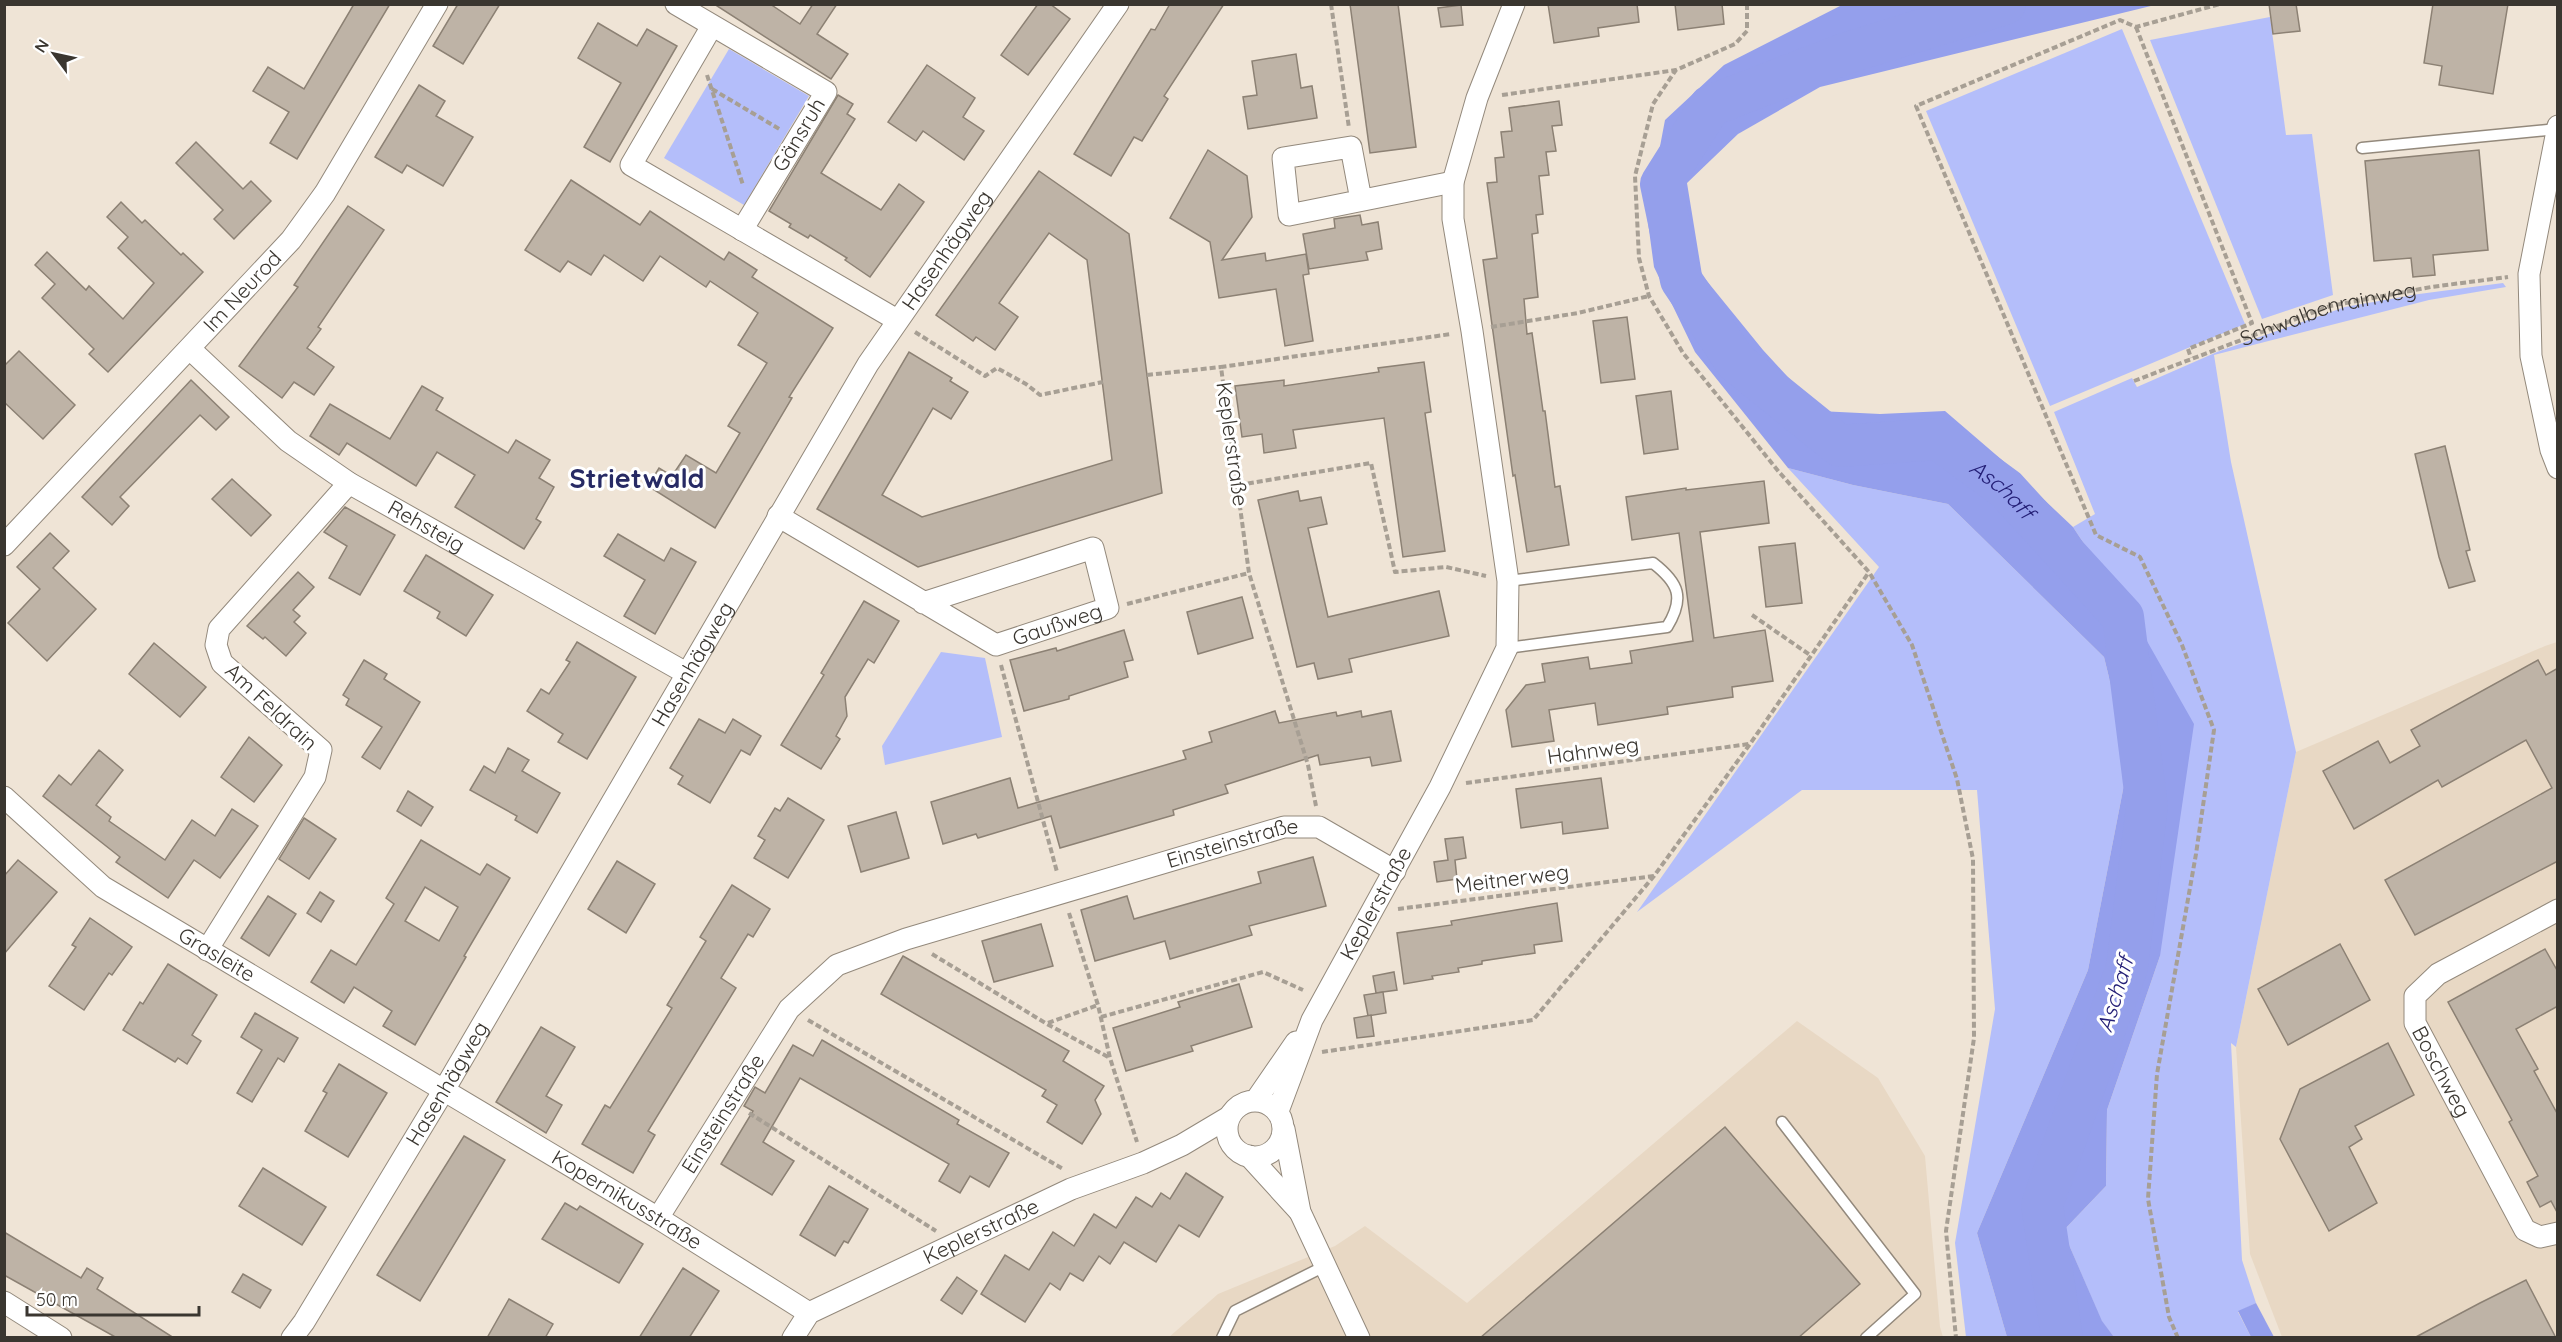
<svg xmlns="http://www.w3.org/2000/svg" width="2562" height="1342" font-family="Quicksand,sans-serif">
  <rect width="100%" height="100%" fill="#efe4d6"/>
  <g fill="#e8d8c4">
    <polygon points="2557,642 2557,1337 2282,1337 2250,1254 2236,1047 2296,752 2545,646"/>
    <polygon points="1797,1021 1878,1078 1925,1156 1940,1327 1943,1337 1168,1338 1218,1294 1335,1246 1365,1226 1467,1303"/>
  </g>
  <g fill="#b4befa">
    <polygon points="2270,17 2286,135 2312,134 2333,295 2262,319 2150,40"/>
    <polygon points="2122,29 2245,324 2050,406 1926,111"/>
    <polygon points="729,49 809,96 744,205 664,158"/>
    <polygon points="2503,283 2506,287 2429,300 2214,355 2231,462 2296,752 2236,1047 2231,1043 2242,1260 2256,1303 2238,1312 2251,1337 2114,1337 2102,1322 2063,1231 2106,1186 2107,1110 2160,956 2139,627 2073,527 2095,514 2054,412 2132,378 2137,387 2217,352 2345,307 2419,294"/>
    <polygon points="1788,468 1853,485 1948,504 2104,657 2129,759 2088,970 1977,1233 2007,1337 1966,1337 1955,1243 1995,1009 1977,790 1802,790 1637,912 1879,567"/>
    <polygon points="941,652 985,658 1002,737 885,765 882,746"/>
  </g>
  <g fill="#949fec">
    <polygon points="1842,5 2155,5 1820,87 1738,134 1687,183 1702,275 1763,350 1819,411 1880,414 1945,411 2002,460 2073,527 2139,627 2194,724 2160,956 2107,1110 2106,1186 2063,1231 2102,1321 2114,1337 2007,1337 1977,1233 2088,970 2129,759 2104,657 1948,504 1853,485 1788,468 1695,352 1654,267 1647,215 1665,120 1724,65"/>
    <polygon points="2256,1303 2274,1337 2251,1337 2238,1311"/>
  </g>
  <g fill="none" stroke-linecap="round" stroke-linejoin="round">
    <path stroke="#949feb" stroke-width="42" id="s1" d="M 2005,4 L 1844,54 L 1710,106 L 1661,184 L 1681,280 L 1736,362 L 1840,446 L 1938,439 L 2006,489 L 2123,617 L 2147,807 L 2127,967 L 2042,1205 L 2062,1338"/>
  </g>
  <g fill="#beb3a6" stroke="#8c8174" stroke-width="1.5" fill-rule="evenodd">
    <polygon points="354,4 390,4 297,159 270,143 289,112 253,91 268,67 304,89"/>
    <polygon points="458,4 500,4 463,64 433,46"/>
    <polygon points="714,4 770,4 800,24 813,4 837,4 817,34 848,54 831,79"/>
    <polygon points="1038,4 1050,4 1070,19 1028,75 1001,55"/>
    <polygon points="1170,4 1224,4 1164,96 1168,99 1142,141 1134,137 1111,176 1074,154 1151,29 1155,30"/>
    <polygon points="1350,4 1398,4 1416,147 1370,153"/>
    <polygon points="1548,4 1637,4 1639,22 1598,28 1599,36 1554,43"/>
    <polygon points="1675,4 1722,4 1724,24 1678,30"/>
    <polygon points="2269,4 2296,4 2300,31 2273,34"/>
    <polygon points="2433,4 2508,4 2493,94 2439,85 2442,66 2424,63"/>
    <polygon points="1461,5 1463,25 1441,27 1438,8"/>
    <polygon points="598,23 637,46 647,29 677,46 610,162 584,147 621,83 578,58"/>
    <polygon points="1296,54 1301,88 1312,86 1317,118 1248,129 1243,97 1257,95 1252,61"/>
    <polygon points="927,65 975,98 963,117 984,131 964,160 923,131 916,141 888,122"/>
    <polygon points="419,85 445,101 436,116 473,137 443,186 407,165 402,173 375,157"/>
    <polygon points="838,95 853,104 847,114 855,119 821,173 881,210 899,184 924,202 870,277 845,260 847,258 810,235 808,238 789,227 791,224 769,211"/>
    <polygon points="1559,101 1562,125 1552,126 1556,151 1546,152 1549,175 1539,176 1543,214 1536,215 1538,233 1532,234 1538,297 1524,299 1527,334 1532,333 1543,411 1545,411 1555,487 1560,486 1569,545 1527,552 1515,475 1513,476 1483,260 1497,258 1487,183 1497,182 1495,158 1504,157 1501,132 1512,131 1509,108"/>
    <polygon points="196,142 243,189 251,181 271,201 234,239 214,219 223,210 176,163"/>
    <polygon points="1208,150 1247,176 1252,217 1222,260 1265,253 1266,261 1306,254 1309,274 1303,275 1313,341 1285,346 1276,289 1219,298 1210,242 1170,218"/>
    <polygon points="2479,150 2488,250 2433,255 2435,275 2413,277 2411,258 2374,261 2365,161"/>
    <polygon points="1039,171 1129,234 1162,493 918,567 817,509 909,352 952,378 950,381 968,392 951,419 933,408 882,495 922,517 1112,460 1087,260 1049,233 999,303 1018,317 995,350 976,337 973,341 936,315"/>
    <polygon points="571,180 640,225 650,211 724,260 729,252 757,270 752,277 833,328 789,397 792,398 715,528 648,486 659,468 672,476 686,455 716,473 740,433 728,426 767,363 738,345 758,313 710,281 706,287 660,256 643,281 604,255 591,275 568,261 560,272 525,250"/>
    <polygon points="121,202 142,223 145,220 181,255 183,253 203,272 108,372 89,354 94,349 42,298 55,284 35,265 47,252 86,290 89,286 123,319 154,283 118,248 128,237 107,217"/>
    <polygon points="348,206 384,230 318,327 321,329 307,348 334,367 314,395 294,382 282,398 239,366 298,287 294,285"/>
    <polygon points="1360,215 1362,225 1378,222 1382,249 1366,252 1368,260 1309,269 1303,234 1335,228 1334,219"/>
    <polygon points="1627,317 1635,379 1601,383 1593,321"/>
    <polygon points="19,351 75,405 43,439 4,402 4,366"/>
    <polygon points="1424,362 1431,412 1425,413 1445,551 1403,557 1384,418 1293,430 1296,448 1264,453 1262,434 1242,437 1235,386 1284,380 1284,386 1379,372 1378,368"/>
    <polygon points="191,380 229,417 216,430 200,415 120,497 129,506 112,525 82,497"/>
    <polygon points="422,386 443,398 436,410 508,453 516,440 550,460 539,478 554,487 536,519 541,522 524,549 455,507 475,475 437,452 416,486 347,443 339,455 310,436 330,404 390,439"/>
    <polygon points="1671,391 1678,449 1644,454 1636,396"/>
    <polygon points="2445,446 2470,550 2466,551 2475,581 2449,588 2439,557 2415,454"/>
    <polygon points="232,479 271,515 251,536 212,499"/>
    <polygon points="1764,481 1769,523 1700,532 1714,638 1765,630 1773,681 1732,687 1733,697 1667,707 1668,714 1598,725 1595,703 1549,710 1554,741 1512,747 1506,710 1526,685 1545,682 1542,664 1588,657 1590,669 1632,663 1630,651 1693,641 1679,533 1632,540 1626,497 1686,488 1686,490"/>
    <polygon points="1298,491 1300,501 1321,497 1327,524 1308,528 1328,617 1439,591 1449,636 1349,659 1352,672 1318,679 1314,663 1297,667 1258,500"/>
    <polygon points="345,507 395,535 360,595 329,578 347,546 324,532"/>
    <polygon points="50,533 69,551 53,568 96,609 47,661 8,623 40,589 17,567"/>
    <polygon points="618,534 664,561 671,548 696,562 655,634 624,616 645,580 604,556"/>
    <polygon points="1795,543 1802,603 1766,607 1759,547"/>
    <polygon points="426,555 493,595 466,636 437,618 440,612 404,591"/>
    <polygon points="298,572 314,587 293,610 300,616 294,622 306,633 286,656 265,637 263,639 247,626"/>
    <polygon points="1242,597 1253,638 1198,654 1187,612"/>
    <polygon points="864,601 899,621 874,663 868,659 845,697 847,716 836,736 840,739 821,769 781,745 824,675 821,673"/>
    <polygon points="1124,630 1133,660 1124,662 1128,677 1069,696 1069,699 1024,711 1010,660 1056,648 1057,651"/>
    <polygon points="577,642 636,677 587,759 558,742 563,734 527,711 541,689 549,694 570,662 566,660"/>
    <polygon points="154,643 206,687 180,717 129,674"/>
    <polygon points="364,660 387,674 384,679 420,702 380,769 362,757 382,727 346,705 349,699 343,695"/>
    <polygon points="2538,660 2546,675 2558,668 2558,861 2415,935 2385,880 2552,788 2526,740 2442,787 2438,780 2354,829 2323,771 2378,741 2390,763 2420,746 2411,730"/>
    <polygon points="1275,711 1279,723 1336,712 1337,716 1361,711 1362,717 1391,711 1401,761 1372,766 1370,757 1320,765 1318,755 1225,785 1228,793 1173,810 1174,815 1060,848 1051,816 978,838 976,834 943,844 931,802 1010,778 1018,808 1186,759 1183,751 1212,742 1209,732"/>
    <polygon points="699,719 725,733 733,719 761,736 750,755 741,750 710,803 678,784 683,776 670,768"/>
    <polygon points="249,737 282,765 254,802 221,777"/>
    <polygon points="508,748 529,760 522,771 560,793 537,833 515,820 517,816 470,790 484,766 495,773"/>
    <polygon points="99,750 123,770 96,805 111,817 109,821 165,860 192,820 215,836 232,809 258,826 220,878 194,860 168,898 116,862 120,857 43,796 59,775 71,785"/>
    <polygon points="1601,778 1608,828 1563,834 1562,822 1521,828 1516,789"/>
    <polygon points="408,791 433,807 421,826 397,811"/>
    <polygon points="788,798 824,820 788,878 754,858 765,840 758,836 775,808 780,811"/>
    <polygon points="896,812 909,858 861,872 848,826"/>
    <polygon points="304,818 336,839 309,879 279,859"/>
    <polygon points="1463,837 1466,858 1455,860 1457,879 1437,882 1434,862 1448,860 1445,839"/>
    <path d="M 421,840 L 480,875 L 487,864 L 510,878 L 464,956 L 466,957 L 415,1045 L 383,1026 L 392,1011 L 354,987 L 344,1003 L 311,982 L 331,950 L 356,965 L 394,904 L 386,898 ZM 425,887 L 458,907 L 439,941 L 405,921 Z"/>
    <polygon points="1313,857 1326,906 1249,926 1252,935 1170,959 1165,941 1095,961 1081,910 1127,896 1134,919 1261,883 1258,872"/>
    <polygon points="18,860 57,892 4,954 4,876"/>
    <polygon points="617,861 655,884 626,933 588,909"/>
    <polygon points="732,885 770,909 753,937 748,934 721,978 736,988 648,1131 655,1135 633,1173 582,1144 605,1105 610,1108 672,1008 667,1005 706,941 700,937"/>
    <polygon points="320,892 334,901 321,922 307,913"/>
    <polygon points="268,896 296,914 269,956 241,938"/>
    <polygon points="1557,903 1562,941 1534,945 1535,953 1482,961 1482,964 1458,968 1459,972 1432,976 1433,979 1404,984 1397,933 1452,925 1451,921"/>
    <polygon points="90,918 132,947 112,975 109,973 84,1010 49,986 76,947 72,945"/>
    <polygon points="1041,924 1053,966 994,982 982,941"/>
    <polygon points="2340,944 2370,1000 2288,1045 2258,989"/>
    <polygon points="2545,949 2558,972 2558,1006 2516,1029 2538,1069 2534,1071 2558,1115 2558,1214 2551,1201 2540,1207 2527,1182 2538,1176 2509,1122 2512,1120 2448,1002"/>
    <polygon points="903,956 1069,1051 1063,1061 1104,1086 1095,1100 1101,1114 1082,1144 1047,1122 1057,1105 1042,1096 1046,1090 881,994"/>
    <polygon points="168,964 217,995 192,1035 201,1041 187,1064 178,1058 175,1062 123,1030 140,1002 143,1004"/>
    <polygon points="1394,972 1397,990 1376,993 1373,976"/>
    <polygon points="1239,984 1252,1027 1191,1046 1193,1051 1126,1071 1113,1028 1180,1007 1178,1002"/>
    <polygon points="1383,992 1386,1013 1368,1016 1364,995"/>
    <polygon points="255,1013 298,1038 284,1062 278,1058 252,1102 237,1093 262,1050 241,1037"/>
    <polygon points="1371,1015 1374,1036 1357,1038 1354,1018"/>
    <polygon points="541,1027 575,1047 546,1096 562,1105 546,1133 496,1102"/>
    <polygon points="822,1040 959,1120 957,1124 1009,1153 989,1187 970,1176 960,1193 939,1181 949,1164 800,1078 763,1142 794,1161 772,1195 721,1164 753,1111 744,1106 755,1087 765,1093 793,1045 813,1056"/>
    <polygon points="2388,1043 2414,1095 2355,1126 2362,1139 2349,1147 2377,1203 2329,1231 2280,1139 2300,1089"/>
    <polygon points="339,1064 387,1093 348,1157 305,1131 327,1093 323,1091"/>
    <polygon points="1725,1127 1860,1284 1798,1338 1480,1338"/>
    <polygon points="464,1136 505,1160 420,1301 377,1275"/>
    <polygon points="263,1168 326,1207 302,1245 239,1206"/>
    <polygon points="1186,1173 1223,1197 1199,1237 1179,1225 1156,1262 1124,1242 1110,1264 1099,1256 1083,1281 1070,1273 1060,1290 1050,1283 1025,1322 981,1294 1005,1255 1029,1270 1053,1232 1074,1246 1094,1214 1116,1228 1136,1197 1152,1207 1161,1193 1170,1199"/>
    <polygon points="829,1186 868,1209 848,1243 844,1241 835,1256 800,1235"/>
    <polygon points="565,1203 577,1210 580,1206 643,1244 619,1283 542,1239"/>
    <polygon points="4,1232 81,1278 87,1268 103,1278 97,1289 174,1338 117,1338 4,1275"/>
    <polygon points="683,1268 719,1291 689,1338 639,1338"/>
    <polygon points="243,1274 271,1290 260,1308 232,1292"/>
    <polygon points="957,1277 977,1291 962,1314 941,1300"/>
    <polygon points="2526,1280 2556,1338 2414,1338 2480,1303"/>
    <polygon points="509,1299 553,1324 545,1338 487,1338"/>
  </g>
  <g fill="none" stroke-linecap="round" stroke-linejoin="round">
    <defs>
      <g id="service">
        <polyline points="2362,148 2557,129"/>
        <path d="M 1507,648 L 1667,627 C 1685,598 1679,583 1653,563 L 1508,581"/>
        <polyline points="1782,1122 1915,1294 1866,1338"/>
        <polyline points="1222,1338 1235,1311 1325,1266"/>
      </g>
      <g id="minor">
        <polyline points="676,4 826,92 742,230"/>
        <polyline points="712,26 631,165 897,320"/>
        <polyline points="2558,126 2529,274 2531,356 2551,450 2558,468"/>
        <polyline points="1361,200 1351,147 1283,158 1289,215 1453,182"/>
        <path id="s3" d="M 190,349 L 288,441 L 349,483 L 686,673"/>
        <path id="s4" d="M 778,516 L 996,645 L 1108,608 L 1093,548 L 923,603"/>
        <path id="s5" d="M 4,545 L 291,240 L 325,193 L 437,4"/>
        <path id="s6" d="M 4,797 L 103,887 L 658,1218 L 809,1313"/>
        <path id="s7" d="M 2558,910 L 2438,974 L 2415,996 L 2415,1023 L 2525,1230 L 2540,1237 L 2558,1233"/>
        <polyline points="207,950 315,777 321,750 222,663 216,645 219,629 349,483"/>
        <polyline points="1256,1100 1296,1042"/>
        <circle cx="1255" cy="1129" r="28"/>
        <path id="s8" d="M 1278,1111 L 1312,1020 L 1440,787 L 1507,648 L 1508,581 L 1472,331 L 1453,219 L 1453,182 L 1477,98 L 1514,4"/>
        <polyline points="1284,1129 1300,1212 1359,1338"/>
        <polyline points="1249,1156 1300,1212"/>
        <path id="s9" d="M 658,1218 L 789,1009 L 837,965 L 906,939 L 1284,827 L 1319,827 L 1395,871"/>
        <polyline points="4,1302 61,1338"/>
        <path id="s10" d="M 292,1338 L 304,1322 L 444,1090 L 868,364 L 1118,4"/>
        <path id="s11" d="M 793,1338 L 809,1313 L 1071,1189 L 1143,1163 L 1182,1145 L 1229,1117"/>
      </g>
    </defs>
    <use href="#service" stroke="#93897c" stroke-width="13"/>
    <use href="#minor" stroke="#93897c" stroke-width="23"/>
    <g stroke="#a79f94" stroke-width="4" stroke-dasharray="6 3" stroke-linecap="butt">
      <polyline points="1331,4 1349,128"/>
      <polyline points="1747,4 1747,31 1735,44 1676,70 1653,104 1635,176 1639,258 1649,296 1683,353 1779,472 1869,572 1912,645 1957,779 1973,859 1974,1038 1946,1231 1956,1338"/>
      <polyline points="2136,27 2252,323 2188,349 2191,358"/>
      <polyline points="707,75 743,185"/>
      <polyline points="712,89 781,130"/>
      <polyline points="1502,95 1676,70"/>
      <polyline points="1491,327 1578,313 1649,296"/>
      <polyline points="915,332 985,376 997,368 1026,384 1040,395 1103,382"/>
      <polyline points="1147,375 1221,367"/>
      <path id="s2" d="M 2134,381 L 2330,306 L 2431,287 L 2508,277"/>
      <polyline points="1239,485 1371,463 1395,572 1446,567 1486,576"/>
      <polyline points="1127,604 1249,573"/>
      <polyline points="1752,615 1810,655"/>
      <polyline points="1001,665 1057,872"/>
      <polyline points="1466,783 1749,744"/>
      <polyline points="1316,806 1308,765 1249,573 1221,367 1451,334"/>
      <polyline points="1398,909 1654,876"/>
      <polyline points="1069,913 1098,1005 1110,1058 1137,1142"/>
      <polyline points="932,954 1047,1024 1110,1058"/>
      <polyline points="1101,1017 1263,972 1303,990"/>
      <polyline points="808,1020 1063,1169"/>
      <polyline points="1048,1023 1098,1005"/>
      <polyline points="1322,1052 1533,1020 1654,876 1750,744 1869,572"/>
      <polyline points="749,1113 936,1231"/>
      <polyline points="2178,1338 2169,1317 2148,1199 2157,1074 2196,854 2214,730 2182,645 2140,557 2096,535 1916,106 2120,20 2136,27 2220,4"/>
    </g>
    <use href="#service" stroke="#fff" stroke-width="10"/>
    <use href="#minor" stroke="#fff" stroke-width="21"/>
  </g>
  <g text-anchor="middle" stroke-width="6" stroke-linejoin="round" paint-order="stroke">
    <g font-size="21" fill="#3a3630" stroke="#fff">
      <text transform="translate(799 135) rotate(-59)" y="7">Gänsruh</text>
      <text dy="7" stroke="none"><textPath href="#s10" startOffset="1270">Hasenhägweg</textPath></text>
      <text dy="7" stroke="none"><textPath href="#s5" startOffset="348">Im Neurod</textPath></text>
      <text dy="7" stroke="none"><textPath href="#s2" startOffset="206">Schwalbenrainweg</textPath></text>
      <text transform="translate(1232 444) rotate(82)" y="7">Keplerstraße</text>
      <text dy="7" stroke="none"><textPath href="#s3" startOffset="297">Rehsteig</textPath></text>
      <text dy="7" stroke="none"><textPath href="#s4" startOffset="318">Gaußweg</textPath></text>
      <text dy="7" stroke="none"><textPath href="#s10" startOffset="784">Hasenhägweg</textPath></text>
      <text transform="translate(271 707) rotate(43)" y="7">Am Feldrain</text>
      <text transform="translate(1593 751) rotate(-8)" y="7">Hahnweg</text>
      <text dy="7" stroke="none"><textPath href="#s9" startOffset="726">Einsteinstraße</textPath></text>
      <text transform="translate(1512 879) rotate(-7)" y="7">Meitnerweg</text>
      <text dy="7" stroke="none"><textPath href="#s8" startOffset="230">Keplerstraße</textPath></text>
      <text dy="7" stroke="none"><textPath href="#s6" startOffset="266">Grasleite</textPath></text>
      <text dy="7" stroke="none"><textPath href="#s7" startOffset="250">Boschweg</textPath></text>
      <text dy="7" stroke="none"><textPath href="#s10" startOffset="298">Hasenhägweg</textPath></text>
      <text dy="7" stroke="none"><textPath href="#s9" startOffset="123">Einsteinstraße</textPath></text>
      <text dy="7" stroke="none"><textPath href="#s6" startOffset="744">Kopernikusstraße</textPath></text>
      <text dy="7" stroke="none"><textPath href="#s11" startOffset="220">Keplerstraße</textPath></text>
    </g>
    <g font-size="22" font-style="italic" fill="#252077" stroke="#fff">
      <text dy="8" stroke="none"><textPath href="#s1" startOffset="915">Aschaff</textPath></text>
      <text transform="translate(2115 994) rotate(-73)" y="8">Aschaff</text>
    </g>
    <g font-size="27" font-weight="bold" fill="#272a64" stroke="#fff">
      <text x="637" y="488">Strietwald</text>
    </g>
  </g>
  <rect width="2562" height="1342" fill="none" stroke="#3a3630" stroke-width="12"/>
  <g transform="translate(54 54) rotate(303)" stroke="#ffffff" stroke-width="4.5" paint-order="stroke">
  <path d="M0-4.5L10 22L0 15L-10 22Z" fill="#3a3630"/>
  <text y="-9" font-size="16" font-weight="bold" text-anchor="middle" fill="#3a3630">N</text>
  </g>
  <path d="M27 1306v9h172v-9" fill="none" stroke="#3a3630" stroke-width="3"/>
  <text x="36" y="1306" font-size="18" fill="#3a3630" stroke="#ffffff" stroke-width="4.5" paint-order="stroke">50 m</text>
</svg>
